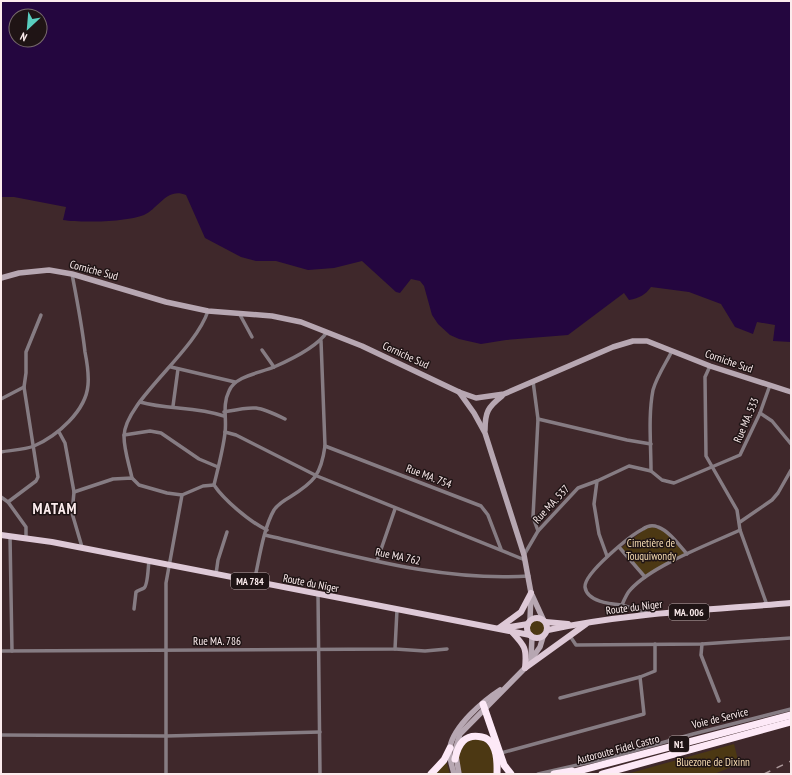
<svg xmlns="http://www.w3.org/2000/svg" width="792" height="775" font-family="'PT Sans Narrow',sans-serif">
  <rect width="100%" height="100%" fill="#3f282b"/>
  <g fill="#4c3813">
    <polygon points="651,526 665,532 685,554 645,575 621,548 644,530"/>
    <circle cx="537" cy="628" r="9"/>
    <path d="M 482,739 C 495,749 494,758 495,774 L 462,774 L 457,755 L 465,740 Z"/>
    <polygon points="734,744 739,764 714,774 627,774"/>
    <polygon points="446,760 450,774 435,774"/>
  </g>
  <path fill="#24063f" fill-rule="evenodd" d="M 1,1 L 791,1 L 791,342 L 773,341 L 775,325 L 757,322 L 753,334 L 735,327 L 721,304 L 689,292 L 651,287 C 645,295 640,298 629,300 L 624,293 L 568,335 L 506,340 L 481,344 L 459,339 L 450,335 L 438,324 L 432,315 L 424,286 L 420,281 L 411,279 L 400,293 L 396,292 L 362,261 L 334,268 L 308,270 L 276,261 L 256,261 L 241,257 L 205,238 L 186,195 C 167,187 159,208 144,215 C 127,222 81,223 63,220 L 66,207 L 14,197 L 1,197 ZM 16,16 L 40,16 L 40,40 L 16,40 Z"/>
  <g fill="none" stroke-linecap="round" stroke-linejoin="round">
    <g stroke="#867c83" stroke-width="3.5">
      <polyline points="239,313 252,337"/>
      <polyline points="262,350 274,367"/>
      <polyline points="710,366 705,377 706,456 737,510 740,530 767,605"/>
      <polyline points="171,367 235,382"/>
      <polyline points="533,381 538,419 533,517 538,531"/>
      <polyline points="1,399 24,387"/>
      <path d="M 140,402 C 168,410 194,406 224,416"/>
      <polyline points="173,406 178,369"/>
      <path d="M 224,412 C 255,406 256,405 285,419"/>
      <polyline points="760,413 772,421 791,444"/>
      <polyline points="538,419 627,440 651,444"/>
      <polyline points="59,432 65,443 74,492 72,513 82,547"/>
      <polyline points="225,432 236,435 317,476 525,560"/>
      <polyline points="124,435 150,431 161,433 199,459 218,467"/>
      <polyline points="325,446 481,506 488,515 501,549"/>
      <path d="M 1,452 C 11,450 24,450 34,446 C 57,436 86,411 88,385 C 89,374 87,362 85,352 C 82,325 77,300 72,274"/>
      <path d="M 651,471 C 651,444 648,416 653,390 C 657,376 666,363 672,351"/>
      <path d="M 132,478 C 129,464 124,450 124,436 C 125,401 194,353 208,311"/>
      <polyline points="597,481 594,504 599,534 607,556"/>
      <polyline points="74,492 113,479 132,478 139,485 167,493 182,495 203,486 214,485"/>
      <polyline points="1,497 8,502 26,527 26,538"/>
      <polyline points="8,502 36,481 38,477 24,387 26,373 26,352 41,315"/>
      <polyline points="740,522 772,500 778,493 791,470"/>
      <path d="M 267,530 C 250,522 224,500 214,485 C 218,468 223,450 225,433 C 227,419 222,405 229,391 C 235,376 260,373 274,367 C 290,360 317,347 327,332"/>
      <path d="M 265,535 C 352,555 439,582 529,576"/>
      <polyline points="10,536 12,651"/>
      <polyline points="619,547 645,577"/>
      <polyline points="524,555 538,531 578,488 597,481 629,466 651,471 662,480 674,483 740,455 760,413 770,385"/>
      <polyline points="377,561 395,509"/>
      <polyline points="216,574 218,560 227,532"/>
      <path d="M 254,582 C 259,561 263,529 274,510 C 278,504 283,501 290,497 C 314,482 321,475 325,446 L 321,341"/>
      <polyline points="318,594 320,774"/>
      <path d="M 622,605 C 611,604 587,602 585,587 C 584,573 631,535 643,529 C 647,526 653,525 658,527 C 669,531 679,545 687,554"/>
      <path d="M 134,609 L 136,592 C 138,590 141,590 144,588 C 148,585 148,567 149,561"/>
      <path d="M 647,613 L 622,605 C 624,600 627,593 631,589 C 653,565 710,544 740,530"/>
      <polyline points="570,636 576,645 702,644 791,638"/>
      <polyline points="702,644 701,655 719,701"/>
      <polyline points="395,649 425,651 447,649"/>
      <polyline points="1,651 395,649 397,610"/>
      <polyline points="560,698 640,677 655,671 655,644"/>
      <polyline points="1,735 166,736 320,732"/>
      <polyline points="501,753 644,714 640,677"/>
      <polyline points="166,774 166,583 182,495"/>
      <polyline points="538,774 608,758 693,734 791,709"/>
    </g>
    <g stroke="#b7a7b2" stroke-width="5.5">
      <polyline points="1,278 19,273 49,270 72,274 166,302 208,311 272,316 301,322 362,346 459,392 476,398 504,394 613,347 633,341 647,341 710,366 791,392"/>
      <polyline points="459,392 474,413 485,433 524,555 531,593 530,620"/>
      <path d="M 485,430 C 485,412 488,407 502,396"/>
      <polyline points="532,595 543,619"/>
      <polyline points="531,658 532,637"/>
      <path d="M 454,774 C 452,765 448,756 450,747 C 454,726 483,701 500,690"/>
      <polyline points="459,774 455,750 460,734 525,668 540,647 543,637"/>
    </g>
    <g stroke="#dec9d7" stroke-width="6">
      <polyline points="1,535 52,542 530,635"/>
      <circle cx="537" cy="628" r="10"/>
      <polyline points="546,622 568,624"/>
      <polyline points="499,628 521,612 531,593"/>
      <polyline points="503,628 528,624"/>
      <path d="M 548,630 C 627,613 710,610 791,603"/>
      <path d="M 511,631 C 525,646 527,648 525,668"/>
      <polyline points="525,668 586,624"/>
    </g>
    <g stroke="#fde9f7" stroke-width="7">
      <polyline points="483,704 504,765 511,774"/>
      <path d="M 455,759 C 458,744 465,733 482,737 C 487,738 491,742 493,746 C 498,755 497,765 497,774"/>
      <polyline points="431,774 444,760 450,748"/>
      <polyline points="554,774 572,771"/>
      <polyline points="567,774 791,715"/>
      <polyline points="602,774 791,722"/>
    </g>
    <polyline stroke="#ae9b9d" stroke-width="1.5" stroke-dasharray="7 7" stroke-linecap="butt" points="764,774 791,761"/>
  </g>
  <g text-anchor="middle" stroke-width="3" stroke-linejoin="round" paint-order="stroke">
    <g fill="#1f1415" stroke="#baabac" stroke-width="1">
      <rect x="231" y="573" width="38" height="16" rx="3"/>
      <rect x="669" y="604" width="40" height="16" rx="3"/>
      <rect x="669" y="736" width="20" height="16" rx="3"/>
    </g>
    <g font-size="10" font-weight="bold" fill="#fceced">
      <text x="250" y="585">MA 784</text>
      <text x="689" y="616">MA. 006</text>
      <text x="679" y="748">N1</text>
    </g>
    <g font-size="11" fill="#fceced" stroke="#1f1415">
      <text transform="translate(94 270) rotate(15)" y="4">Corniche Sud</text>
      <text transform="translate(406 355) rotate(25)" y="4">Corniche Sud</text>
      <text transform="translate(729 361) rotate(19)" y="4">Corniche Sud</text>
      <text transform="translate(746 420) rotate(-67)" y="4">Rue MA. 533</text>
      <text transform="translate(429 476) rotate(21)" y="4">Rue MA. 754</text>
      <text transform="translate(551 504) rotate(-47)" y="4">Rue MA. 537</text>
      <text transform="translate(398 556) rotate(12)" y="4">Rue MA 762</text>
      <text transform="translate(311 583) rotate(11)" y="4">Route du Niger</text>
      <text transform="translate(634 607) rotate(-7)" y="4">Route du Niger</text>
      <text x="217" y="645">Rue MA. 786</text>
      <text transform="translate(720 718) rotate(-14)" y="4">Voie de Service</text>
      <text transform="translate(618 749) rotate(-15)" y="4">Autoroute Fidel Castro</text>
    </g>
    <g font-size="11" fill="#f7ddb3" stroke="#1f1415">
      <text x="651" y="547">Cimetière de<tspan x="651" dy="13">Touquiwondy</tspan></text>
      <text x="713" y="766">Bluezone de Dixinn</text>
    </g>
    <g font-size="15" font-weight="bold" letter-spacing="1" fill="#fceced" stroke="#1f1415">
      <text x="55" y="514">MATAM</text>
    </g>
  </g>
  <rect width="792" height="775" fill="none" stroke="#fceced" stroke-width="4"/>
  <g transform="translate(28 28) rotate(206)"><circle r="19" fill="#1f1415" stroke="#776a6b"/>
  <path d="M0-3L7 15L0 10L-7 15Z" fill="#59cebf"/>
  <text y="-6" font-size="11" font-weight="bold" text-anchor="middle" fill="#fceced">N</text>
  </g>
</svg>
